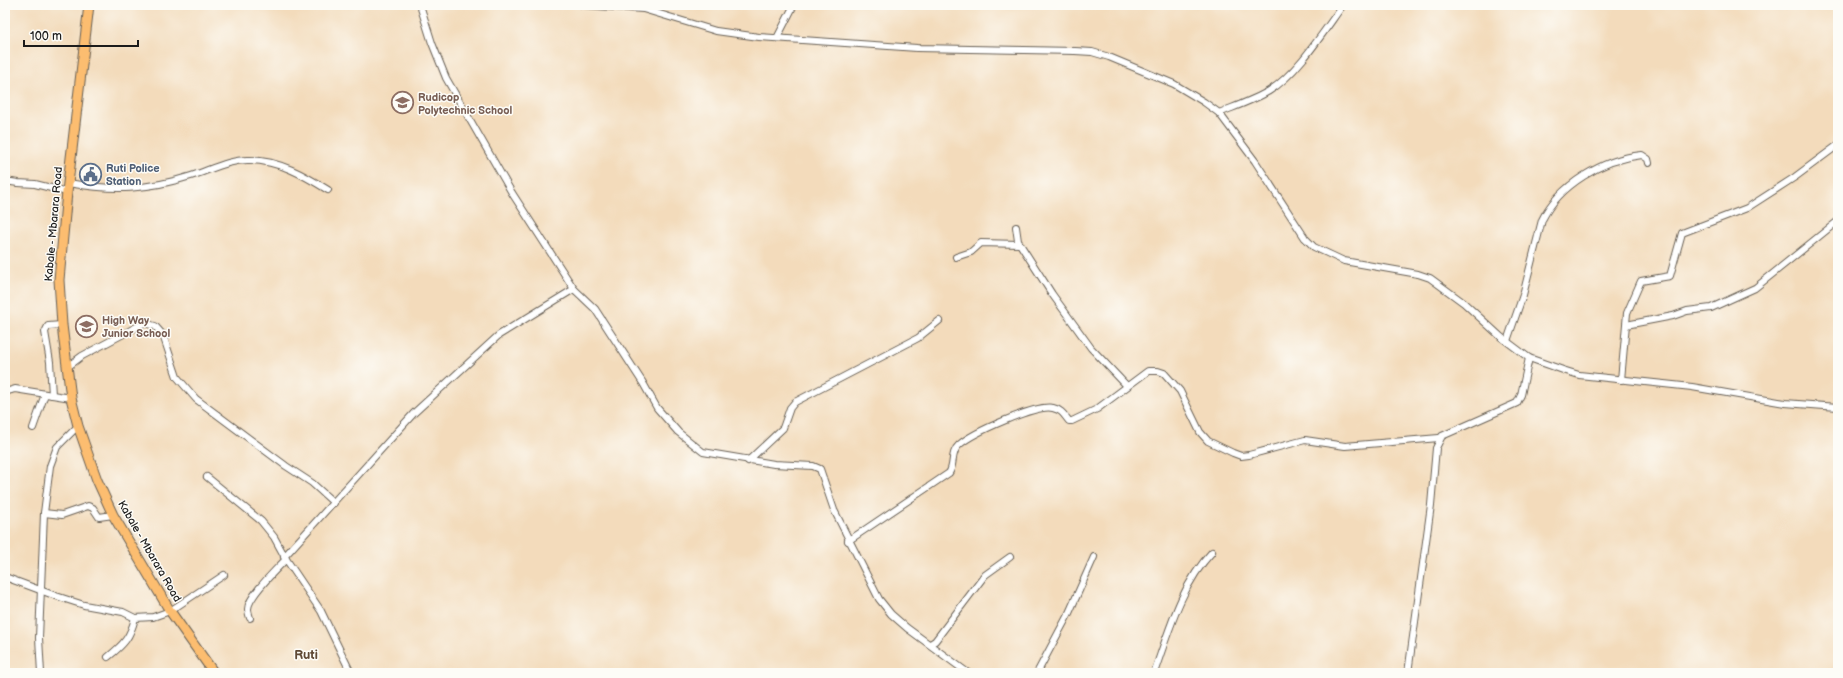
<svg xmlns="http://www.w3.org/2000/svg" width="1843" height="678" font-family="'Balsamiq Sans',sans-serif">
  <rect width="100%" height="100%" fill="#fdfcf7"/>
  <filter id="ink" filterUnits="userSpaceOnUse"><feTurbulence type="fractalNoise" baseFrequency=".025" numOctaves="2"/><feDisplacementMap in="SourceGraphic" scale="8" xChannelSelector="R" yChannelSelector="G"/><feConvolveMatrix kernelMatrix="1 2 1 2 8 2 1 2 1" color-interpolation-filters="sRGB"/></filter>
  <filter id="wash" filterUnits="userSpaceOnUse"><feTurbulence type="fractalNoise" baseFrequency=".012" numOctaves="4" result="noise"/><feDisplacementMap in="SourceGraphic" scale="16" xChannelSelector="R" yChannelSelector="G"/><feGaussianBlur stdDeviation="0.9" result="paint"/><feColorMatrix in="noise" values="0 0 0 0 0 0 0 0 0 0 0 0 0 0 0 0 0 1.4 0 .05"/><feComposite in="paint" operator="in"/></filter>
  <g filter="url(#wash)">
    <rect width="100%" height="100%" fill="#f3dbbb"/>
  </g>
  <g filter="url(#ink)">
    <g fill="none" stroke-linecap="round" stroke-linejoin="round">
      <defs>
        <g id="street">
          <polyline points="420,5 432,43 446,78 512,193 574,289 595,309 643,383 657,408 678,432 703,452 774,464 813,466 820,469 834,510 879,599 891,614 907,628 968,673"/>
          <polyline points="583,5 643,9 716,31 759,37 917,48 1075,51 1092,52 1109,57 1174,84 1204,102 1219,113 1255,161 1305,238 1314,247 1344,261 1418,274 1430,278 1464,303 1501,337 1529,358 1563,370 1579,375 1692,387 1785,403 1838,407"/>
          <polyline points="777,38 794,5"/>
          <path d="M 1219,113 C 1236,106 1254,100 1269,91 C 1297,74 1324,31 1343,5"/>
          <polyline points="5,181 18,183 35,184 67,192"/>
          <path d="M 68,183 C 114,191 147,190 191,176 C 210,170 230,159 250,160 C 280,161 304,175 328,190"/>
          <polyline points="1016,227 1018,241 1052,294 1091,348 1127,386"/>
          <polyline points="956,257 971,252 981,243 1019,244"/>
          <polyline points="1626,325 1673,316 1687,311 1711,308 1755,288 1838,221"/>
          <path d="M 1507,341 L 1523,295 L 1542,220 C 1559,185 1603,159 1642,155 L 1648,159 L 1649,163"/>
          <polyline points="66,368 82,356 144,323 155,326 163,335 177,377 196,399 286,466 312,483 334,503"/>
          <polyline points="1621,380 1627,313 1641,281 1670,276 1682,233 1747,208 1795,177 1838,145"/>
          <polyline points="5,392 15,389 71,398"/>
          <polyline points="52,395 50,362 45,332 48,326 62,325"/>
          <polyline points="33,428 45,394"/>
          <polyline points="748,461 783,428 790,408 795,402 918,338 939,321"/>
          <polyline points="207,477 261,521 274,537 286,559 321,611 351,673"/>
          <polyline points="44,513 62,515 88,506 93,508 99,517 113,515"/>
          <path d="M 848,541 L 949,473 C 955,465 950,453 959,445 C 972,433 1036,404 1053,408 C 1062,410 1064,415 1069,421 L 1072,421 L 1097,409 L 1148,371 L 1158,371 L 1164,373 L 1180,391 L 1200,432 L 1208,441 L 1233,453 L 1241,456 L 1249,455 L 1305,440 L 1345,446 L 1439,438"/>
          <polyline points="284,557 414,413 499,335 574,289"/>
          <polyline points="5,577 56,596 84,605 123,612 135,618 153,617 170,611 224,575"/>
          <path d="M 250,618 C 249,615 248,612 248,609 C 248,596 277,569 286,559"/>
          <polyline points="930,644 935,641 985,575 1010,557"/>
          <path d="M 108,657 C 124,644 130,638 135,618"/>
          <polyline points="41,673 39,638 44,513 50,466 57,447 78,426"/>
          <polyline points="1037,673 1069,613 1094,557"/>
          <path d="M 1154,673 C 1169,631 1181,585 1212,552"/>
          <polyline points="1408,673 1431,505 1436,448 1442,436 1517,403 1521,395 1529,358"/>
        </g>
        <polyline id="primary" points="89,5 67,192 59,280 62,325 71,398 78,426 97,480 113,515 170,611 214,673"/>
      </defs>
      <use href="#street" stroke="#675f54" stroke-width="8"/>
      <use href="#primary" stroke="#675f54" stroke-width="11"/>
      <use href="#street" stroke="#fff" stroke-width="6"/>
      <use href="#primary" stroke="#fcbd6f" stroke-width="9"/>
    </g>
  </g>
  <defs>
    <symbol id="school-ring" viewBox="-11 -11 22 22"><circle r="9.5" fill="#fdfcf7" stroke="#8d6e63" stroke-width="1.5"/><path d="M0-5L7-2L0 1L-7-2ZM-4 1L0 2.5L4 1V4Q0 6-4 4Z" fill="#8d6e63"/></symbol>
    <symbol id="civic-ring" viewBox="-11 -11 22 22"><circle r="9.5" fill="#fdfcf7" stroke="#5c6f8a" stroke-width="1.5"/><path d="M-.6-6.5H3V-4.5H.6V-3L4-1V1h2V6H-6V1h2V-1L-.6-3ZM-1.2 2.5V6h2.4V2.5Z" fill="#5c6f8a"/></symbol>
  </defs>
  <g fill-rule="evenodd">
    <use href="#school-ring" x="390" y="90" width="25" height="25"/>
    <use href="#civic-ring" x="78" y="162" width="25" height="25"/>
    <use href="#school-ring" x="74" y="314" width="25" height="25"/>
  </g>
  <g text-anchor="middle" stroke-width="3" stroke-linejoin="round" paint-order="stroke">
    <g font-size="11" font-weight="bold" fill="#785e54" stroke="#fdfcf7" text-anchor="start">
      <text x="418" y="101">Rudicop<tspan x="418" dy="13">Polytechnic School</tspan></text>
      <text x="102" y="324">High Way<tspan x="102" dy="13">Junior School</tspan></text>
    </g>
    <g font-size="11" font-weight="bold" fill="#4e5e75" stroke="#fdfcf7" text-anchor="start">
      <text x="106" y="172">Ruti Police<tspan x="106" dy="13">Station</tspan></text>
    </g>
    <g font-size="11" fill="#1c1c1c" stroke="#fdfcf7">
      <text transform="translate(53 224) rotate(-85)" y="4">Kabale - Mbarara Road</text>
      <text transform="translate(150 551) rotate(60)" y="4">Kabale - Mbarara Road</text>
    </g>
    <g font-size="13" font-weight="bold" fill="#604a36" stroke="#fdfcf7">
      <text x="306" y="659">Ruti</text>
    </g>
  </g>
  <rect width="1843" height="678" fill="none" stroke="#fdfcf7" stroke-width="20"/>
  <path d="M24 40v6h114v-6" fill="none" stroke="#1c1c1c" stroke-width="2"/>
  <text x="30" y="40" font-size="12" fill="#1c1c1c" stroke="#fdfcf7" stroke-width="3" paint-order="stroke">100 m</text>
</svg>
